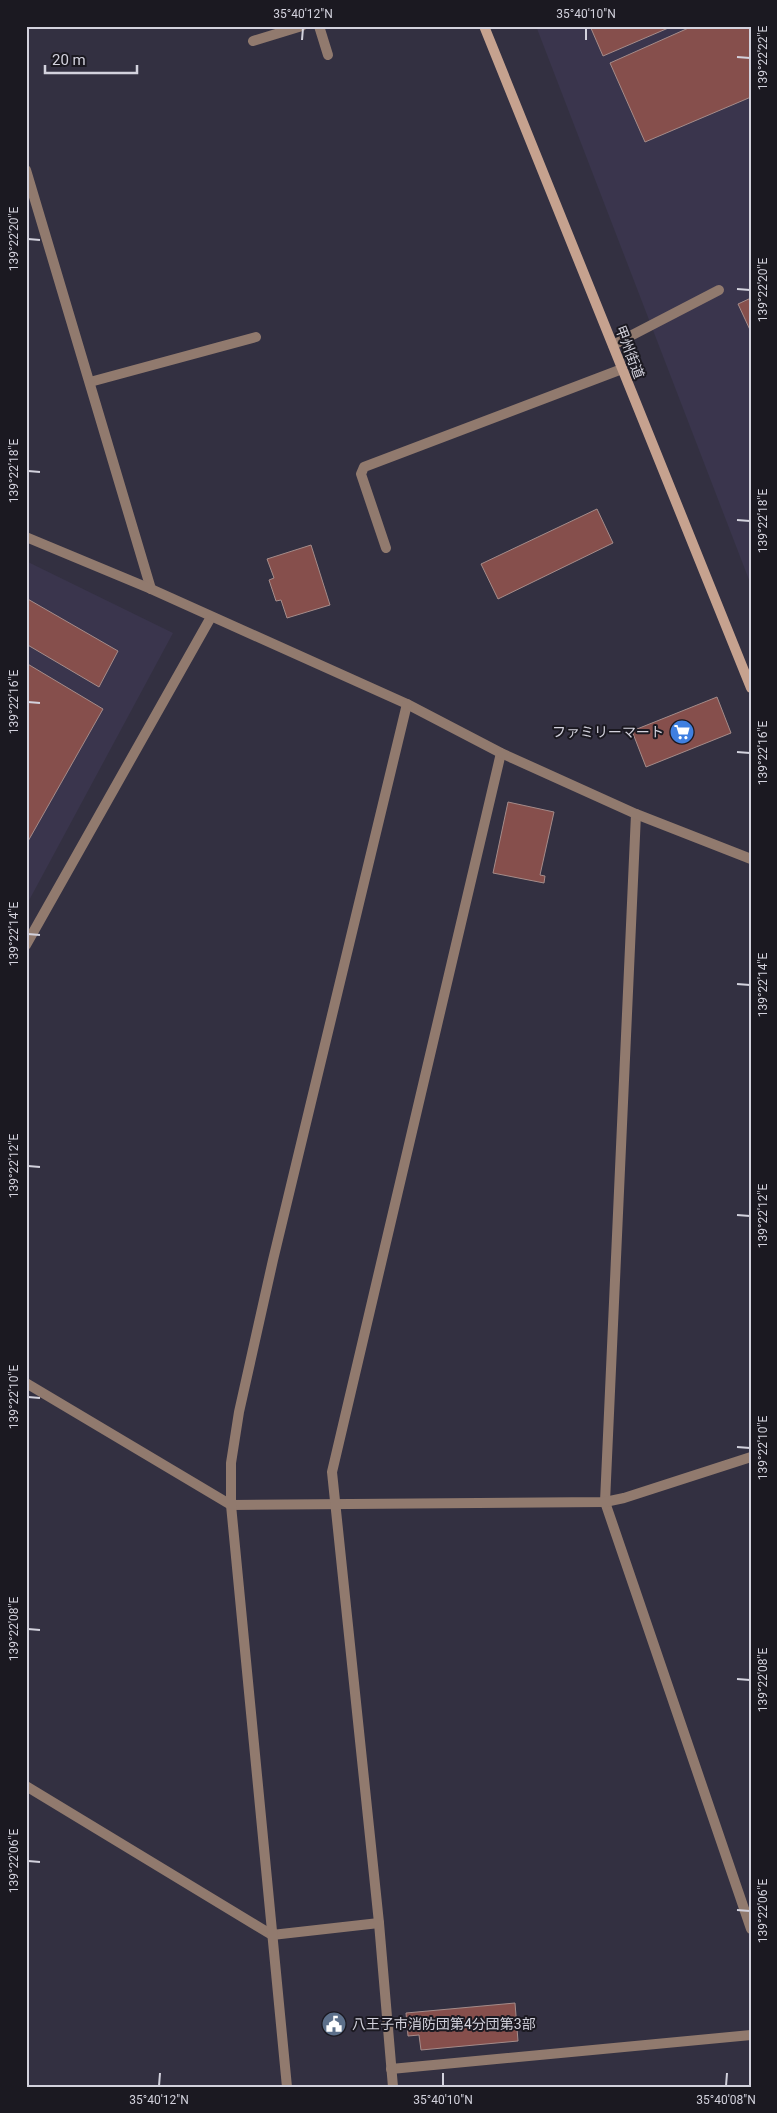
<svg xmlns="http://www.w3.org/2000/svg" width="777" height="2113" font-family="Roboto,'Noto Sans JP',sans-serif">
  <rect width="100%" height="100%" fill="#333041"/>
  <g fill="#3a354d">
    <polygon points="536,26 751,26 751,585"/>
    <polygon points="26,561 173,633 26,906"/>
  </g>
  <g fill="#864f4c" stroke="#a58c8a">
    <polygon points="590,26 673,26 603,56"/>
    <polygon points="693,26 751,26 751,97 645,142 610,63"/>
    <polygon points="751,298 751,332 738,304"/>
    <polygon points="597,509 613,543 498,599 481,564"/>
    <polygon points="311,545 330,605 287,618 281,600 276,601 269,580 274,578 267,559"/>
    <polygon points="26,598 118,651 99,687 26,644"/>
    <polygon points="26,663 103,709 27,843 26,843"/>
    <polygon points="717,697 731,733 646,767 632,731"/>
    <polygon points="508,802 554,812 540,875 545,876 544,883 493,873"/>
    <polygon points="515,2003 518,2041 421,2050 419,2035 408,2036 406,2013"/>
    <polygon points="342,2015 343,2031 326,2033 325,2016"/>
  </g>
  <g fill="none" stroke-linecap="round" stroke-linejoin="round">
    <g stroke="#917a6e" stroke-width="10">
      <polyline points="319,26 328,55"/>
      <polyline points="613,345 719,290"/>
      <polyline points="90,382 256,337"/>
      <polyline points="386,548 361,474 364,467 622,369"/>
    </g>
    <g stroke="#917a6e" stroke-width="10">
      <polyline points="253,41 302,26"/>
      <polyline points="26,170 151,589"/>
      <polyline points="636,814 605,1502 751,1929"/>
      <polyline points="26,945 211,617"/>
      <polyline points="26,1383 231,1505 605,1502 624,1498 751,1457"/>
      <polyline points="26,1786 272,1935 379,1923"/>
      <polyline points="391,2069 751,2035"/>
      <polyline points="393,2087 379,1923 332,1472 501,753"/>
    </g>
    <g stroke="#917a6e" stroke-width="10">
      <polyline points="26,537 151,589 407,704 501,753 636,814 751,859"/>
      <polyline points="287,2087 231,1505 231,1463 239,1412 273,1260 407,704"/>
    </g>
    <polyline stroke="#c6a28f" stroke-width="10" points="484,26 751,688"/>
  </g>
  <path fill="none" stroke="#d3d2dd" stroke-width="2" d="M 302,40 L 303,28M 586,40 L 586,28M 737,57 L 750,58M 28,239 L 40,240M 737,289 L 750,290M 28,471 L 40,472M 737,520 L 750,521M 28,702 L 40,703M 737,752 L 750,753M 28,934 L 40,935M 737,984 L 750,985M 28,1166 L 40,1167M 737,1215 L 750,1216M 28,1397 L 40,1398M 737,1447 L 750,1448M 28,1629 L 40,1630M 737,1679 L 750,1680M 28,1861 L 40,1862M 737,1910 L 750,1911M 159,2086 L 160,2073M 443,2086 L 443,2073M 726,2086 L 727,2073"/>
  <defs>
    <symbol id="supermarket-disc" viewBox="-11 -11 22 22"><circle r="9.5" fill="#3f7fe0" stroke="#1b1921"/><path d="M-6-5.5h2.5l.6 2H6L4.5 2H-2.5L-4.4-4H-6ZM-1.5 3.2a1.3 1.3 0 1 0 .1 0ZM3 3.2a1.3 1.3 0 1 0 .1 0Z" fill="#fff"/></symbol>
    <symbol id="civic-disc" viewBox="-11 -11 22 22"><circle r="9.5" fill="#5c6f8a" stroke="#1b1921"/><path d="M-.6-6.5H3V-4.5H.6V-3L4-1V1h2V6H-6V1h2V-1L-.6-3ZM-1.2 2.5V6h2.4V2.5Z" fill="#fff"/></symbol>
  </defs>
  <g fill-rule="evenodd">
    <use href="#supermarket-disc" x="668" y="718" width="28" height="28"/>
    <use href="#civic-disc" x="320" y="2010" width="28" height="28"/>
  </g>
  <g text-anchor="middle" stroke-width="4" stroke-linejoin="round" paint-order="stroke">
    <g font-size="14" fill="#d3d2dd" stroke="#1b1921">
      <text transform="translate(630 352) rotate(69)" y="5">甲州街道</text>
    </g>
    <g font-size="14" fill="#d3d2dd" stroke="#1b1921" text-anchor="end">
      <text x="664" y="737">ファミリーマート</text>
      <text x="352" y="2029" text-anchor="start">八王子市消防団第4分団第3部</text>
    </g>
  </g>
  <rect width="777" height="2113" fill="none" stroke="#1b1921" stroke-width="55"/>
  <path d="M45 65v8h92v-8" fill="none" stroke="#d3d2dd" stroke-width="2.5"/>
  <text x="52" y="65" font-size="15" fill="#d3d2dd" stroke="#1b1921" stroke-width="4" paint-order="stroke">20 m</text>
  <rect x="28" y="28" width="722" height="2058" fill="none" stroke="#d3d2dd" stroke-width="2"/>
  <g font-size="12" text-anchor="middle" fill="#d3d2dd">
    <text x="303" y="18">35°40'12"N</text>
    <text x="586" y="18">35°40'10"N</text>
    <text transform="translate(763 58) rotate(-90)" y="4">139°22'22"E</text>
    <text transform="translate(14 239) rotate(-90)" y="4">139°22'20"E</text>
    <text transform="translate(763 290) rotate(-90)" y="4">139°22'20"E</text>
    <text transform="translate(14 471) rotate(-90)" y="4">139°22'18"E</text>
    <text transform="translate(763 521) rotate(-90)" y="4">139°22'18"E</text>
    <text transform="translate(14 702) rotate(-90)" y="4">139°22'16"E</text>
    <text transform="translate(763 753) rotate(-90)" y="4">139°22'16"E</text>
    <text transform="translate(14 934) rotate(-90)" y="4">139°22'14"E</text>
    <text transform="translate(763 985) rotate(-90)" y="4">139°22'14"E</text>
    <text transform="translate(14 1166) rotate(-90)" y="4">139°22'12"E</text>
    <text transform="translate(763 1216) rotate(-90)" y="4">139°22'12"E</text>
    <text transform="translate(14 1397) rotate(-90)" y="4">139°22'10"E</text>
    <text transform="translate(763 1448) rotate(-90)" y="4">139°22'10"E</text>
    <text transform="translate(14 1629) rotate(-90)" y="4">139°22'08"E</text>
    <text transform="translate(763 1680) rotate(-90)" y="4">139°22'08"E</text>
    <text transform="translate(14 1861) rotate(-90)" y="4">139°22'06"E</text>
    <text transform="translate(763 1911) rotate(-90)" y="4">139°22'06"E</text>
    <text x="159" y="2104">35°40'12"N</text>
    <text x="443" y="2104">35°40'10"N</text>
    <text x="726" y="2104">35°40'08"N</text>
  </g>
</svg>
